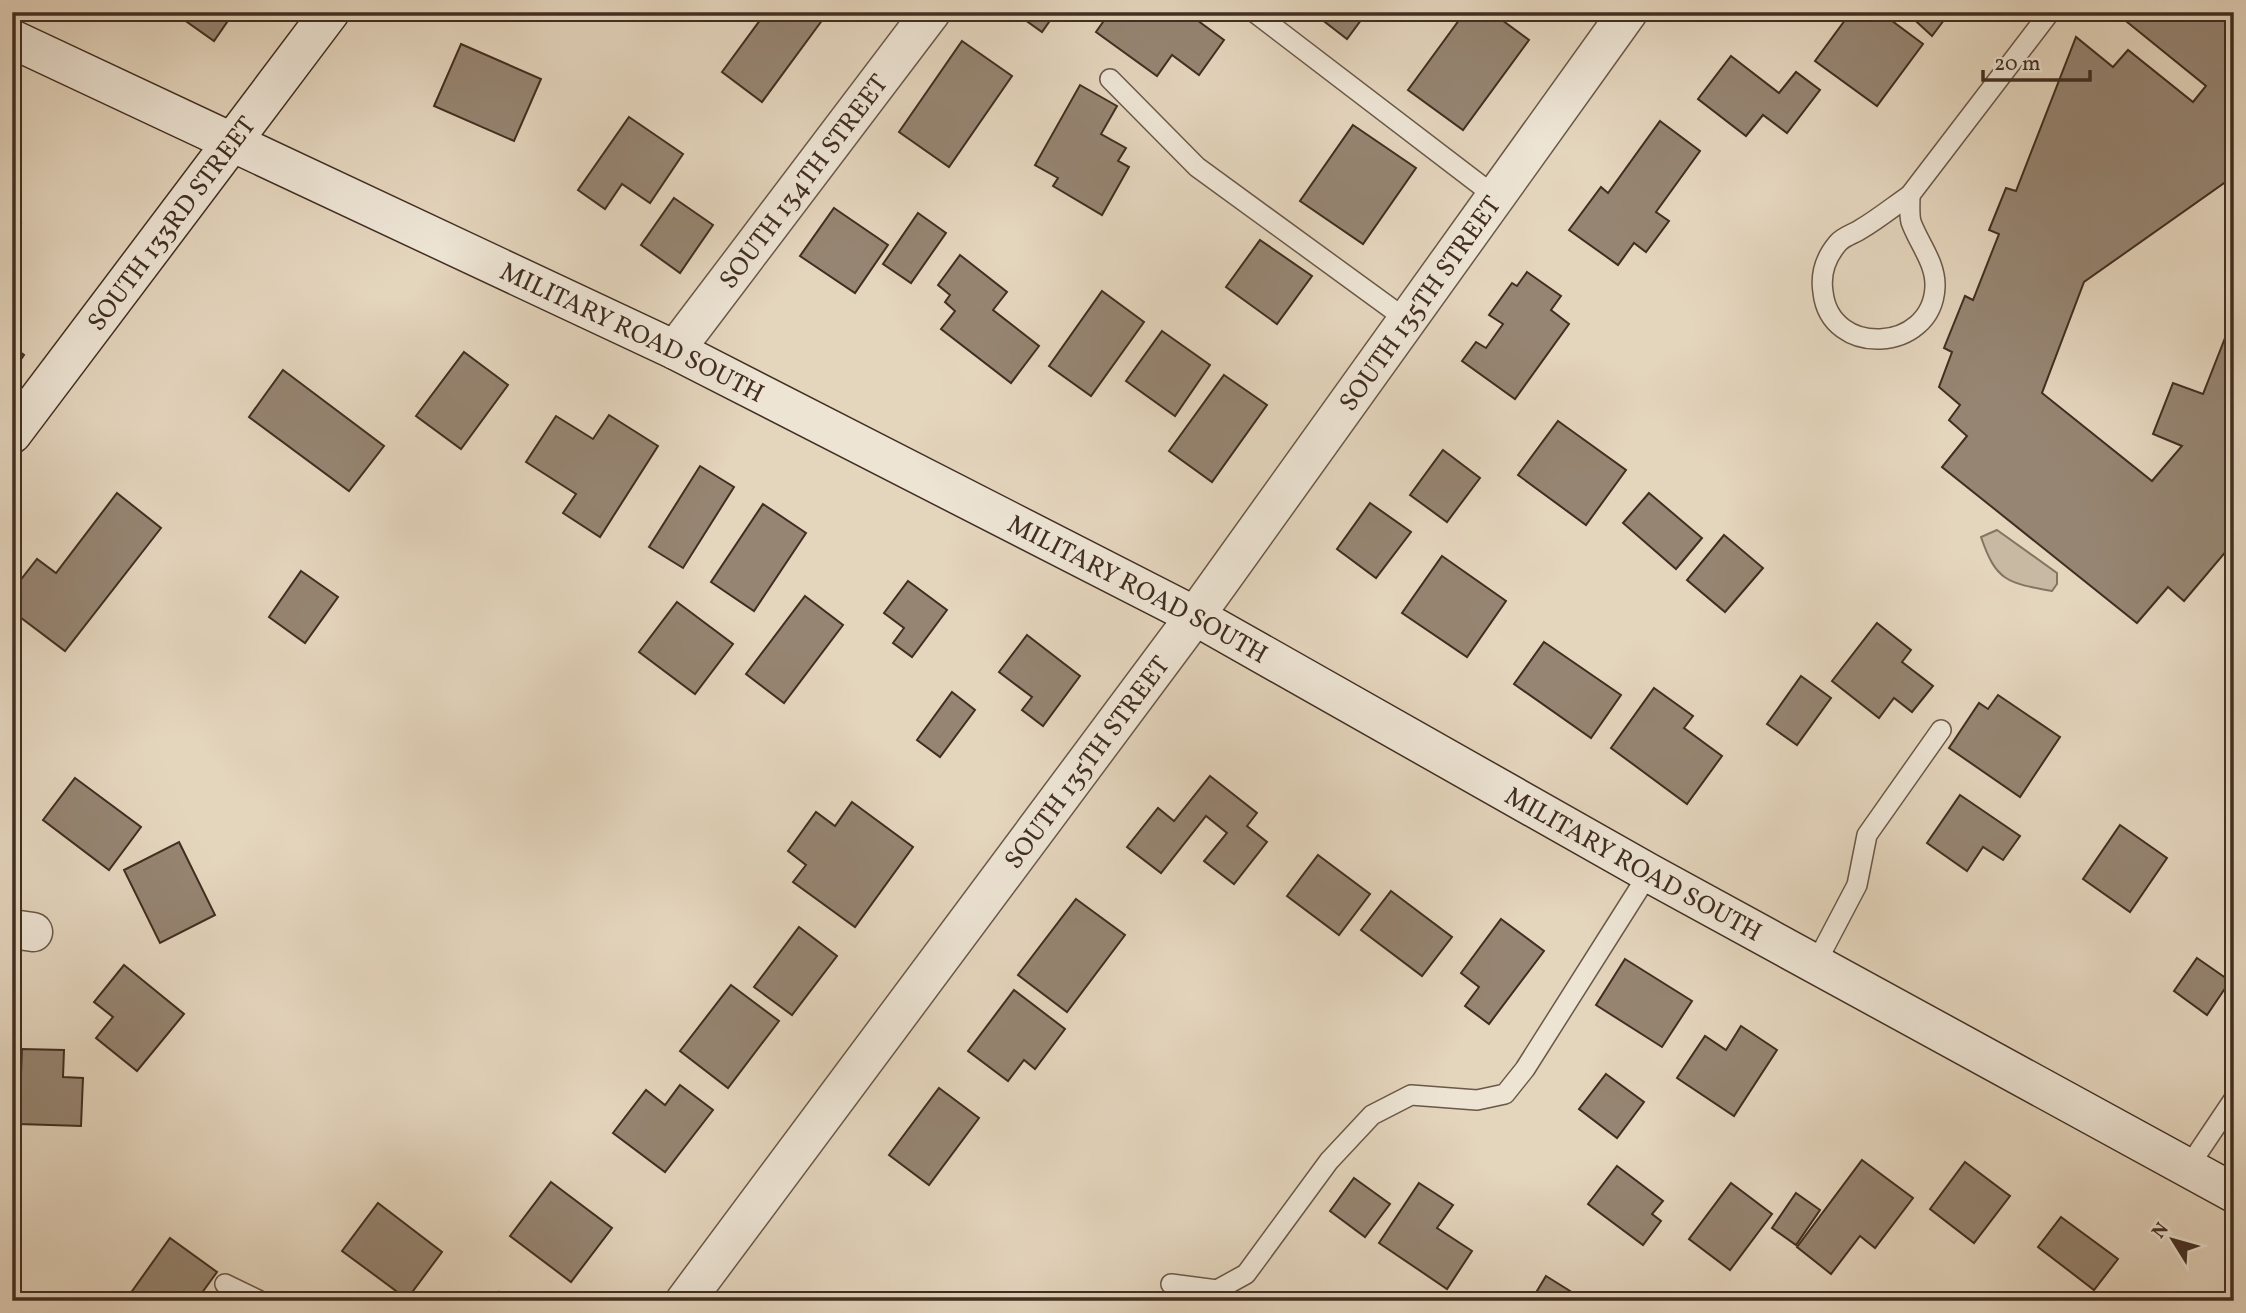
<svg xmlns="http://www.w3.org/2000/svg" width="2246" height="1313" font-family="Vollkorn,serif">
  <rect width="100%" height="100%" fill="#e4d5bd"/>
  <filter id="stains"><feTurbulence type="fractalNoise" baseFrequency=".00286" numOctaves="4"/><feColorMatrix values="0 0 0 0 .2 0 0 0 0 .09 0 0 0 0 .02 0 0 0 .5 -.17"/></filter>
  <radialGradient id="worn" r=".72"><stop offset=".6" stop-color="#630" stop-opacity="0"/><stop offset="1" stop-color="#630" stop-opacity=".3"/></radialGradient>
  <path fill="#c8b9a2" stroke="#847462" stroke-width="2" d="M 1997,530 L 2057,573 L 2057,584 L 2052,591 C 2007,583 1996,581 1981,537 Z"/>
  <g fill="#968572" stroke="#412e21" stroke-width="2">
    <polygon points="173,12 234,12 214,41"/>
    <polygon points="766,12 826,15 762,102 722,72"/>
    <polygon points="1014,12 1056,12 1042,32"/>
    <polygon points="1110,12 1186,12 1224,40 1199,75 1172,55 1157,76 1096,32"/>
    <polygon points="1312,12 1367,12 1347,39"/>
    <polygon points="1465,12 1491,12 1529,40 1463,130 1408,90"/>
    <polygon points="1851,12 1880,12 1923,44 1877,106 1815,61"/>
    <polygon points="1906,12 1950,12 1932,36"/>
    <polygon points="2234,12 2231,160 2234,176 2084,282 2042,393 2152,481 2182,446 2153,434 2173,383 2203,394 2234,315 2234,542 2184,601 2168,587 2137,623 1942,467 1967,436 1949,420 1960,405 1939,387 1952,352 1944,348 1965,296 1973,300 1999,234 1989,230 2006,188 2016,191 2076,37 2113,67 2128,50 2193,102 2206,86 2116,13"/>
    <polygon points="962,41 1012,76 949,167 899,132"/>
    <polygon points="461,44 541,79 514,141 434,106"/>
    <polygon points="1731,56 1779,93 1796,72 1820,90 1787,133 1763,115 1746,136 1698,99"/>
    <polygon points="1080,85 1117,106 1101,134 1126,148 1118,161 1129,167 1102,215 1053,186 1058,178 1035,165"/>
    <polygon points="629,117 683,154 650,203 622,184 605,209 578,190"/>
    <polygon points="1660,121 1700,151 1656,212 1669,221 1646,252 1634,243 1618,265 1569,230 1601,187 1608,193"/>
    <polygon points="1353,125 1416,168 1363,244 1300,201"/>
    <polygon points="674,198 713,225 680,273 641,245"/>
    <polygon points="834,208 888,245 855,293 800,256"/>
    <polygon points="918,213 946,233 911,283 883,264"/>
    <polygon points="12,217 21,223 12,234"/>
    <polygon points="1260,240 1312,276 1277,324 1226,287"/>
    <polygon points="960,255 1007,292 993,310 1039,346 1011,383 941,329 955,311 945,302 950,295 938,285"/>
    <polygon points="1527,272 1561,296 1551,310 1569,324 1515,399 1462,361 1476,342 1486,348 1503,324 1489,315 1512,283 1517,286"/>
    <polygon points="1102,291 1144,322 1091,396 1049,366"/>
    <polygon points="1162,331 1210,365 1175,416 1126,381"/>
    <polygon points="12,346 24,355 12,372"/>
    <polygon points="464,352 508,385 461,449 416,416"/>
    <polygon points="283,370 384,446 349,491 249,417"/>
    <polygon points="1224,375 1267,405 1212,482 1169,451"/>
    <polygon points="609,415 658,446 600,537 563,513 576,494 526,462 556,416 593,439"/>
    <polygon points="1558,421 1626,470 1586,525 1518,475"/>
    <polygon points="1443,450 1480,478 1447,522 1410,495"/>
    <polygon points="700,466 734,487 683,568 649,547"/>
    <polygon points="117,493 161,528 65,651 12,611 12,591 37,559 56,573"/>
    <polygon points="1649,493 1702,538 1676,569 1623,523"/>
    <polygon points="1370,503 1411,532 1376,578 1337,549"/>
    <polygon points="763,504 806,533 754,611 711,582"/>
    <polygon points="1724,535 1763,568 1725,612 1687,580"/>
    <polygon points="1442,556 1506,601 1467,657 1402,613"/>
    <polygon points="301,571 338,597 305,643 269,617"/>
    <polygon points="908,581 947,610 912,657 893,643 904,628 884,613"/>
    <polygon points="805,596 843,625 784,703 746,674"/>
    <polygon points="677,602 733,644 695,694 639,652"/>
    <polygon points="1877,623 1911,650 1902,662 1933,686 1912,712 1894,698 1879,718 1832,681"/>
    <polygon points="1027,635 1080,676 1043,726 1022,710 1032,697 999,672"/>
    <polygon points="1544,642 1621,695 1591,738 1514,684"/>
    <polygon points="1801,676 1831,698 1797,745 1767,724"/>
    <polygon points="1654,688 1693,716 1684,728 1722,756 1687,804 1611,748"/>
    <polygon points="952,692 975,710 940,757 917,740"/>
    <polygon points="1998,695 2060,737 2020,797 1949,748 1979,703 1988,709"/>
    <polygon points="1210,776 1257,813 1247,826 1267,842 1234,884 1204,861 1227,833 1206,816 1161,873 1127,847 1158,808 1174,821"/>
    <polygon points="75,778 141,827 109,870 43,820"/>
    <polygon points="1960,795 2020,836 2003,860 1983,847 1967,871 1927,843"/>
    <polygon points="852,802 913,847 855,927 793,882 806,865 788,851 816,812 835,826"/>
    <polygon points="2120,825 2167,858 2130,912 2083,879"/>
    <polygon points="179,842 215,915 160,943 124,870"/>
    <polygon points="1318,855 1370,894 1339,935 1287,896"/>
    <polygon points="1391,891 1452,937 1422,976 1361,930"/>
    <polygon points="1076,899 1125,935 1067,1012 1018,975"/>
    <polygon points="1501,919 1544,951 1489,1024 1465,1006 1479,987 1461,973"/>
    <polygon points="799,927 837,956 792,1015 754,987"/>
    <polygon points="2197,958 2230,981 2207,1015 2174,991"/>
    <polygon points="1625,959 1692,1001 1662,1047 1596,1005"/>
    <polygon points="124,965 184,1014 137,1071 96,1038 113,1017 94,1002"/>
    <polygon points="731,985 779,1021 728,1088 680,1051"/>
    <polygon points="1014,990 1065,1029 1035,1069 1024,1060 1008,1081 968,1051"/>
    <polygon points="1741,1026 1777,1050 1734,1116 1677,1078 1705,1036 1726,1050"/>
    <polygon points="22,1049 64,1050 63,1077 83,1078 81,1126 19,1124"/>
    <polygon points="1606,1074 1644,1102 1617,1138 1579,1109"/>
    <polygon points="680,1085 713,1110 665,1172 613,1133 646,1090 665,1105"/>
    <polygon points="939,1088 979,1118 929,1185 889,1155"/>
    <polygon points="1862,1160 1913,1198 1875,1248 1860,1236 1831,1274 1797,1247"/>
    <polygon points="1965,1162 2010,1196 1974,1243 1930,1209"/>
    <polygon points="1617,1166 1663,1201 1652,1214 1661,1221 1643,1245 1588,1204"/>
    <polygon points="1354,1178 1390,1204 1365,1237 1330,1211"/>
    <polygon points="551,1182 612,1228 571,1282 510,1236"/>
    <polygon points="1419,1183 1453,1205 1437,1228 1472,1251 1447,1289 1379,1243"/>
    <polygon points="1731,1183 1772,1214 1730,1270 1689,1239"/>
    <polygon points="1796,1193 1820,1210 1796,1245 1772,1228"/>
    <polygon points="378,1203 442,1252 407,1299 342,1251"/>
    <polygon points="2061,1217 2118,1259 2094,1290 2038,1247"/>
    <polygon points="170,1238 217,1272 196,1301 125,1301"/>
    <polygon points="1546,1276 1586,1301 1531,1301"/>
    <polygon points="499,1292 510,1301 492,1301"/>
  </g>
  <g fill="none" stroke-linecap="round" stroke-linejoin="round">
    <defs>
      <g id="lane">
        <polyline points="1254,12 1496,197"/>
        <polyline points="1110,79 1197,167 1407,320"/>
        <path d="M 1910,195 C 1910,204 1909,214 1911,222 C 1919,244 1936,263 1935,287 C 1932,353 1830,358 1823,292 C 1820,273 1826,257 1838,243 C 1844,236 1854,234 1861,229 C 1878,219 1894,206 1910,195 Z"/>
        <polyline points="1910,195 2050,12"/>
        <polyline points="1815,965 1857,885 1867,835 1941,730"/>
        <polyline points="2187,1169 2234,1099"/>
        <polyline points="225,1284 260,1301"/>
        <polyline points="1171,1284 1217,1290 1246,1274 1329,1161 1372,1115 1411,1095 1477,1100 1505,1094 1525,1069 1649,873"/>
      </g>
      <g id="street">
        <path id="s1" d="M 675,350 L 931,12"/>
        <polyline points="12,929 33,932"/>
        <path id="s2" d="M 685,1301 L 1195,616 L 1628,12"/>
      </g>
      <g id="secondary">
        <path id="s3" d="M 12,39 L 675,350 L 1195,616 L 1649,873 L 2234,1193"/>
        <path id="s4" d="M 12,434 L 330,12"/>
      </g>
    </defs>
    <use href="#lane" stroke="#6a5848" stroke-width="22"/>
    <use href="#street" stroke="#6a5848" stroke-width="41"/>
    <use href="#secondary" stroke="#412e21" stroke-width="41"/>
    <use href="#lane" stroke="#ede4d4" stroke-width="19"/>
    <use href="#street" stroke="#ede4d4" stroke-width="38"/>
    <use href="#secondary" stroke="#ede4d4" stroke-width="38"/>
  </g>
  <g text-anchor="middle" stroke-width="6" stroke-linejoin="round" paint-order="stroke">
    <g font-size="26" fill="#412e21" stroke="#ede4d4">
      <text dy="9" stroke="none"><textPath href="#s1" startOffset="212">SOUTH 134TH STREET</textPath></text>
      <text dy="9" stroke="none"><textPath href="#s4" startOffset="264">SOUTH 133RD STREET</textPath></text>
      <text dy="9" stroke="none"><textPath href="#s2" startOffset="1239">SOUTH 135TH STREET</textPath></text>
      <text dy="9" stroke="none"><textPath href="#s3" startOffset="686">MILITARY ROAD SOUTH</textPath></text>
      <text dy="9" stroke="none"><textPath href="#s3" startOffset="1253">MILITARY ROAD SOUTH</textPath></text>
      <text dy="9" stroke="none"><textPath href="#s2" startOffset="672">SOUTH 135TH STREET</textPath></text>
      <text dy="9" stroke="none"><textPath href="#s3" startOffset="1820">MILITARY ROAD SOUTH</textPath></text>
    </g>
  </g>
  <rect width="2246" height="1313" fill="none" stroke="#e4d5bd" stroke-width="42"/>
  <rect x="14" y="14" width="2218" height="1285" fill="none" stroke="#412e21" stroke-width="3.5"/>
  <rect x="21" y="21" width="2204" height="1271" fill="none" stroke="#412e21" stroke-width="2"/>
  <g transform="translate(2173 1240) rotate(307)" stroke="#ede4d4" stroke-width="5" paint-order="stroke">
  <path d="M0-5L12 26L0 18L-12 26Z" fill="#412e21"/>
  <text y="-10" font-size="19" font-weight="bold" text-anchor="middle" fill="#412e21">N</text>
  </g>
  <path d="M1983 70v10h107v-10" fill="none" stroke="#412e21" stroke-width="3.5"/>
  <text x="1994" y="70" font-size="21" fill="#412e21" stroke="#ede4d4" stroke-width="5" paint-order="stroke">20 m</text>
  <rect width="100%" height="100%" filter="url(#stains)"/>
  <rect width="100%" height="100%" fill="url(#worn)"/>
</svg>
